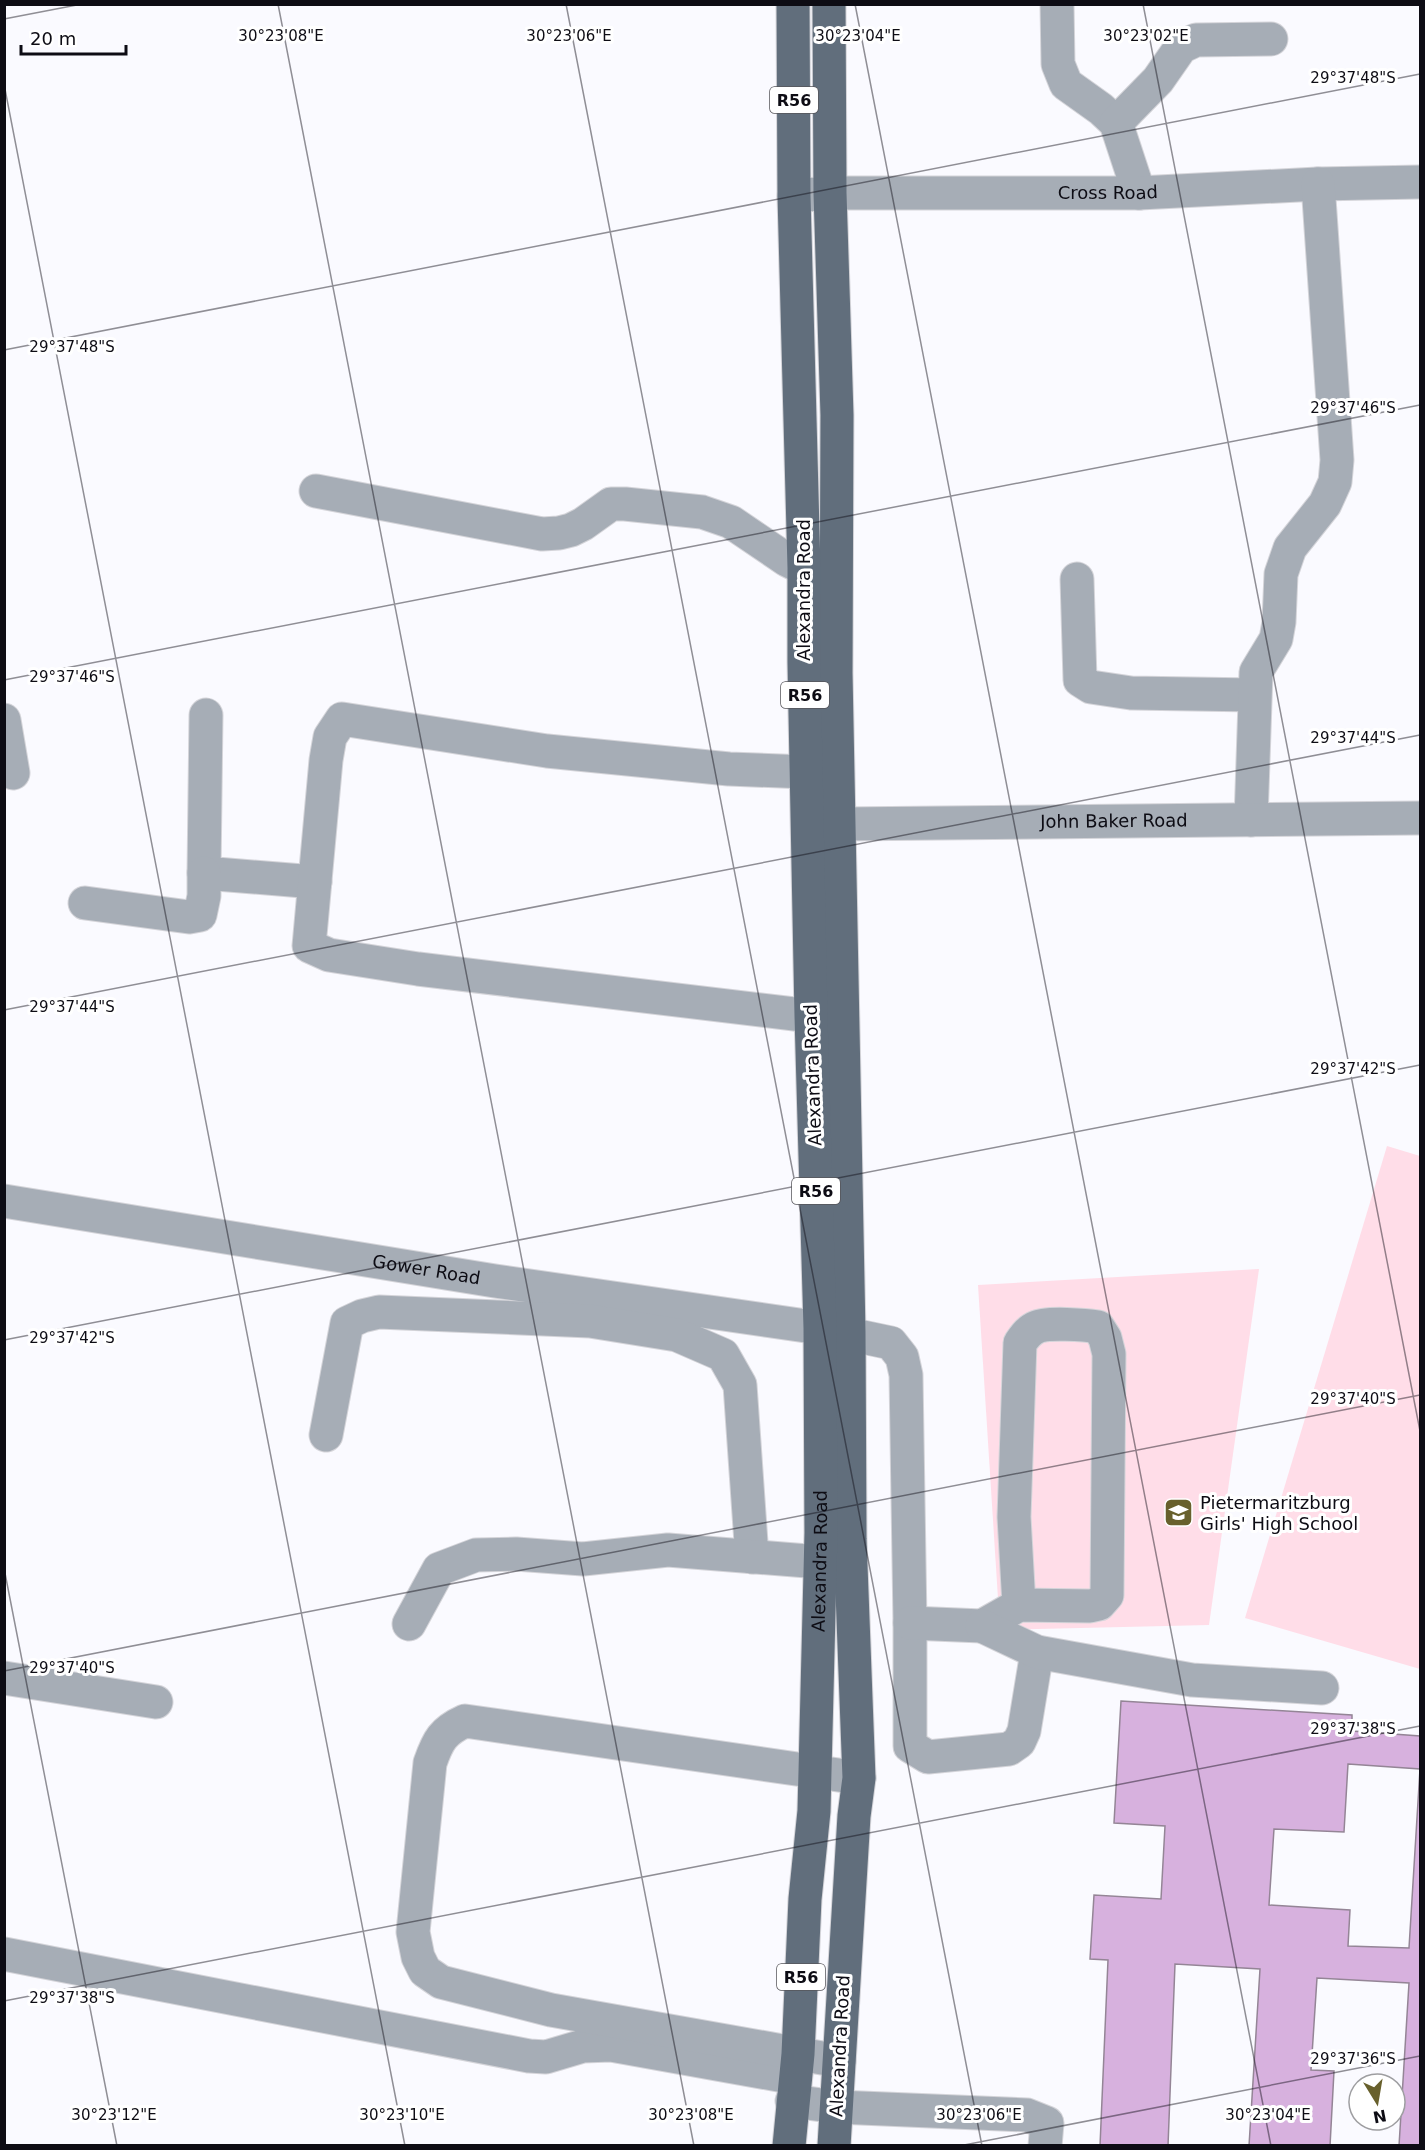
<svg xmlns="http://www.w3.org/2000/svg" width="1425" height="2150" font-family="'DejaVu Sans',sans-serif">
  <rect width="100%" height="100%" fill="#fafaff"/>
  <g fill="#ffdde8">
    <polygon points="1387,1146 1420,1156 1420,1669 1245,1618"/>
    <polygon points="1259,1269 1209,1625 1000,1630 978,1285"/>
  </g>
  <path fill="#d7b1de" stroke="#948596" stroke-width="1.5" fill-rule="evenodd" d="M 1121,1701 L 1352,1715 L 1352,1731 L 1420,1736 L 1420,2146 L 1399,2146 L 1409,1983 L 1317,1978 L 1311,2070 L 1334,2071 L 1330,2146 L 1249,2146 L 1260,1969 L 1175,1964 L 1168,2146 L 1100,2146 L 1108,1960 L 1090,1959 L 1094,1895 L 1161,1899 L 1165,1826 L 1114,1823 ZM 1348,1764 L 1420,1769 L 1409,1948 L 1348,1946 L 1350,1910 L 1269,1905 L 1274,1829 L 1344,1832 Z"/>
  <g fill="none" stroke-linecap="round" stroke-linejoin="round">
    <defs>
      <g id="minor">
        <polyline points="1057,4 1058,64 1066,84 1101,109 1116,123 1139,193"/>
        <polyline points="1116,123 1158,80 1181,47 1196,40 1271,39"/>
        <path id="s1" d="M 794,196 L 830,193 L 1139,193 L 1318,184 L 1420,182"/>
        <polyline points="316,491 542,534 559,533 571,530 583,524 611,504 625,504 702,512 731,522 787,560 827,580"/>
        <polyline points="1077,579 1080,680 1091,687 1131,693 1254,695"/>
        <polyline points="206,715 204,873 315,882"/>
        <polyline points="4,720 13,773"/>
        <polyline points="806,772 729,769 547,751 342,719 330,737 326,760 309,946 329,955 418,969 811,1016"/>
        <polyline points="1251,820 1256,672 1276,639 1279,622 1281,574 1290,548 1325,504 1335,482 1337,460 1318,184"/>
        <path id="s2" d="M 810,822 L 840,824 L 1420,818"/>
        <polyline points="85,903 189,917 200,915 204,896 204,873"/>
        <path id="s3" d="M 4,1201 L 495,1281 L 820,1328 L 891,1343 L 902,1357 L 906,1375 L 910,1623 L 910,1746 L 928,1757 L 1009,1749 L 1019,1742 L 1024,1731 L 1037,1652"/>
        <polyline points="326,1435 347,1323 362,1316 379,1312 590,1321 677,1335 723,1355 740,1385 752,1557"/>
        <path d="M 910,1623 L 982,1626 L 1019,1605 L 1090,1606 L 1099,1604 L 1107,1595 L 1109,1354 L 1105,1338 L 1098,1327 C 1086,1325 1046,1322 1037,1327 C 1029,1330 1025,1336 1020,1343 L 1014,1517 L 1019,1605"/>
        <polyline points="409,1624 439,1569 476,1555 516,1554 583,1559 668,1550 820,1562"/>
        <polyline points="982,1626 1037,1652 1192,1680 1322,1688"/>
        <polyline points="4,1678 156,1702"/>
        <polyline points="4,1954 529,2056 546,2057 583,2046 611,2045 795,2078"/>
        <path d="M 839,2061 L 551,2010 L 441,1982 L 425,1971 L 418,1957 L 413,1932 L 430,1763 C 438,1740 443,1731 465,1721 L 859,1778"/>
        <polyline points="792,2101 837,2107 1027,2115 1047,2123 1045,2146"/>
      </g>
      <g id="major">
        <polyline points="829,4 830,193 837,415 836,673 849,1333 850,1539 859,1778 854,1816 834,2146"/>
        <path id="s4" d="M 789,2146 L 798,2054 L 805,1899 L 814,1811 L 821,1533 L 820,1328 L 811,1016 L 804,662 L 804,568 L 794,196 L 793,4"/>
      </g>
    </defs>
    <use href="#minor" stroke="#d4d4d9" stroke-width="35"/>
    <use href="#major" stroke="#d4d4d9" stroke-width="35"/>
    <use href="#minor" stroke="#a6adb6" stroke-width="33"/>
    <use href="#major" stroke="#616e7c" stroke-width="33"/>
  </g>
  <path fill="none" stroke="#0d0c14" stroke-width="1.5" stroke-opacity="0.45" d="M 278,4 L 694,2146M 566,4 L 982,2146M 855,4 L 1271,2146M 1143,4 L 1420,1431M 4,19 L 82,4M 4,84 L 405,2146M 4,350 L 1420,74M 4,680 L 1420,405M 4,1010 L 1420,735M 4,1340 L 1420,1065M 4,1568 L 117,2146M 4,1671 L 1420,1395M 4,2001 L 1420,1726M 959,2146 L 1420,2056"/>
  <defs>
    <symbol id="school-square" viewBox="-11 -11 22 22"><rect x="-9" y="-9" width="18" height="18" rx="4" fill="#68602c" stroke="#fff"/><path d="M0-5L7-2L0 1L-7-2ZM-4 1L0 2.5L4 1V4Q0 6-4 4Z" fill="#fff"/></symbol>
  </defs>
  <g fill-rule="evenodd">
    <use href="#school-square" x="1162" y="1496" width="33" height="33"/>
  </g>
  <g text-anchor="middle" stroke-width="6" stroke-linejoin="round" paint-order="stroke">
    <g fill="#fff" stroke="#56555a" stroke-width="1.5">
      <rect x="770" y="87" width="48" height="26" rx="4.5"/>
      <rect x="781" y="682" width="48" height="26" rx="4.5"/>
      <rect x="792" y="1178" width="48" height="26" rx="4.5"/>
      <rect x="777" y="1964" width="48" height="26" rx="4.5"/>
    </g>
    <g font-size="16" font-weight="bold" fill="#0d0c14">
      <text x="794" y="106">R56</text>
      <text x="805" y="701">R56</text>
      <text x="816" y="1197">R56</text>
      <text x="801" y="1983">R56</text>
    </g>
    <g font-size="18" fill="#0d0c14" stroke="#fff">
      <text dy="6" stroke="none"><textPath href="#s1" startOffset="314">Cross Road</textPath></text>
      <text transform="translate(804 590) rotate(-90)" y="6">Alexandra Road</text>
      <text dy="6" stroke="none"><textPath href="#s2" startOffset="304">John Baker Road</textPath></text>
      <text transform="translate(813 1075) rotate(-92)" y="6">Alexandra Road</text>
      <text dy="6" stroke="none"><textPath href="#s3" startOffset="428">Gower Road</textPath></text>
      <text dy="6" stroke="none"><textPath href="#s4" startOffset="586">Alexandra Road</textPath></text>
      <text transform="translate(840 2046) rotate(-87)" y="6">Alexandra Road</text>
    </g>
    <g font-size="18" fill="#0d0c14" stroke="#fff" text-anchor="start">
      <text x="1200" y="1509">Pietermaritzburg<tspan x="1200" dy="21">Girls' High School</tspan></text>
    </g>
  </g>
  <g font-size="15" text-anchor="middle" fill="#0d0c14" stroke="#fff" stroke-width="6" stroke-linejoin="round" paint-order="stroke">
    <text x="281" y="41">30°23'08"E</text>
    <text x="569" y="41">30°23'06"E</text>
    <text x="858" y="41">30°23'04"E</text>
    <text x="1146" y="41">30°23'02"E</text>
    <text x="1353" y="83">29°37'48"S</text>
    <text x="72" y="352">29°37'48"S</text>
    <text x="1353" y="413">29°37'46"S</text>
    <text x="72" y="682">29°37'46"S</text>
    <text x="1353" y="743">29°37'44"S</text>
    <text x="72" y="1012">29°37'44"S</text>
    <text x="1353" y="1074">29°37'42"S</text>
    <text x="72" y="1343">29°37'42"S</text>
    <text x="1353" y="1404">29°37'40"S</text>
    <text x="72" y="1673">29°37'40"S</text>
    <text x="1353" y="1734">29°37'38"S</text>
    <text x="72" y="2003">29°37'38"S</text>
    <text x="1353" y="2064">29°37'36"S</text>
    <text x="114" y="2120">30°23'12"E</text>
    <text x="402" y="2120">30°23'10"E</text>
    <text x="691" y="2120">30°23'08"E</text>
    <text x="979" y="2120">30°23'06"E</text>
    <text x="1268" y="2120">30°23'04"E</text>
  </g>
  <rect width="1425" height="2150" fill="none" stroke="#0d0c14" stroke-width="12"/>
  <g transform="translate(1377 2102) rotate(169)"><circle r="28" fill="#ffffff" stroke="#9e9ea1" stroke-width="1.5"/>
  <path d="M0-4.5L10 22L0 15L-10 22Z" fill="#68602c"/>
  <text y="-9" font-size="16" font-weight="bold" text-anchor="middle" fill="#0d0c14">N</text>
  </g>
  <path d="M21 45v9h105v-9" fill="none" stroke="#0d0c14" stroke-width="3"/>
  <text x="30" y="45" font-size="18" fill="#0d0c14" stroke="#ffffff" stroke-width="4.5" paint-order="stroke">20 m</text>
</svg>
